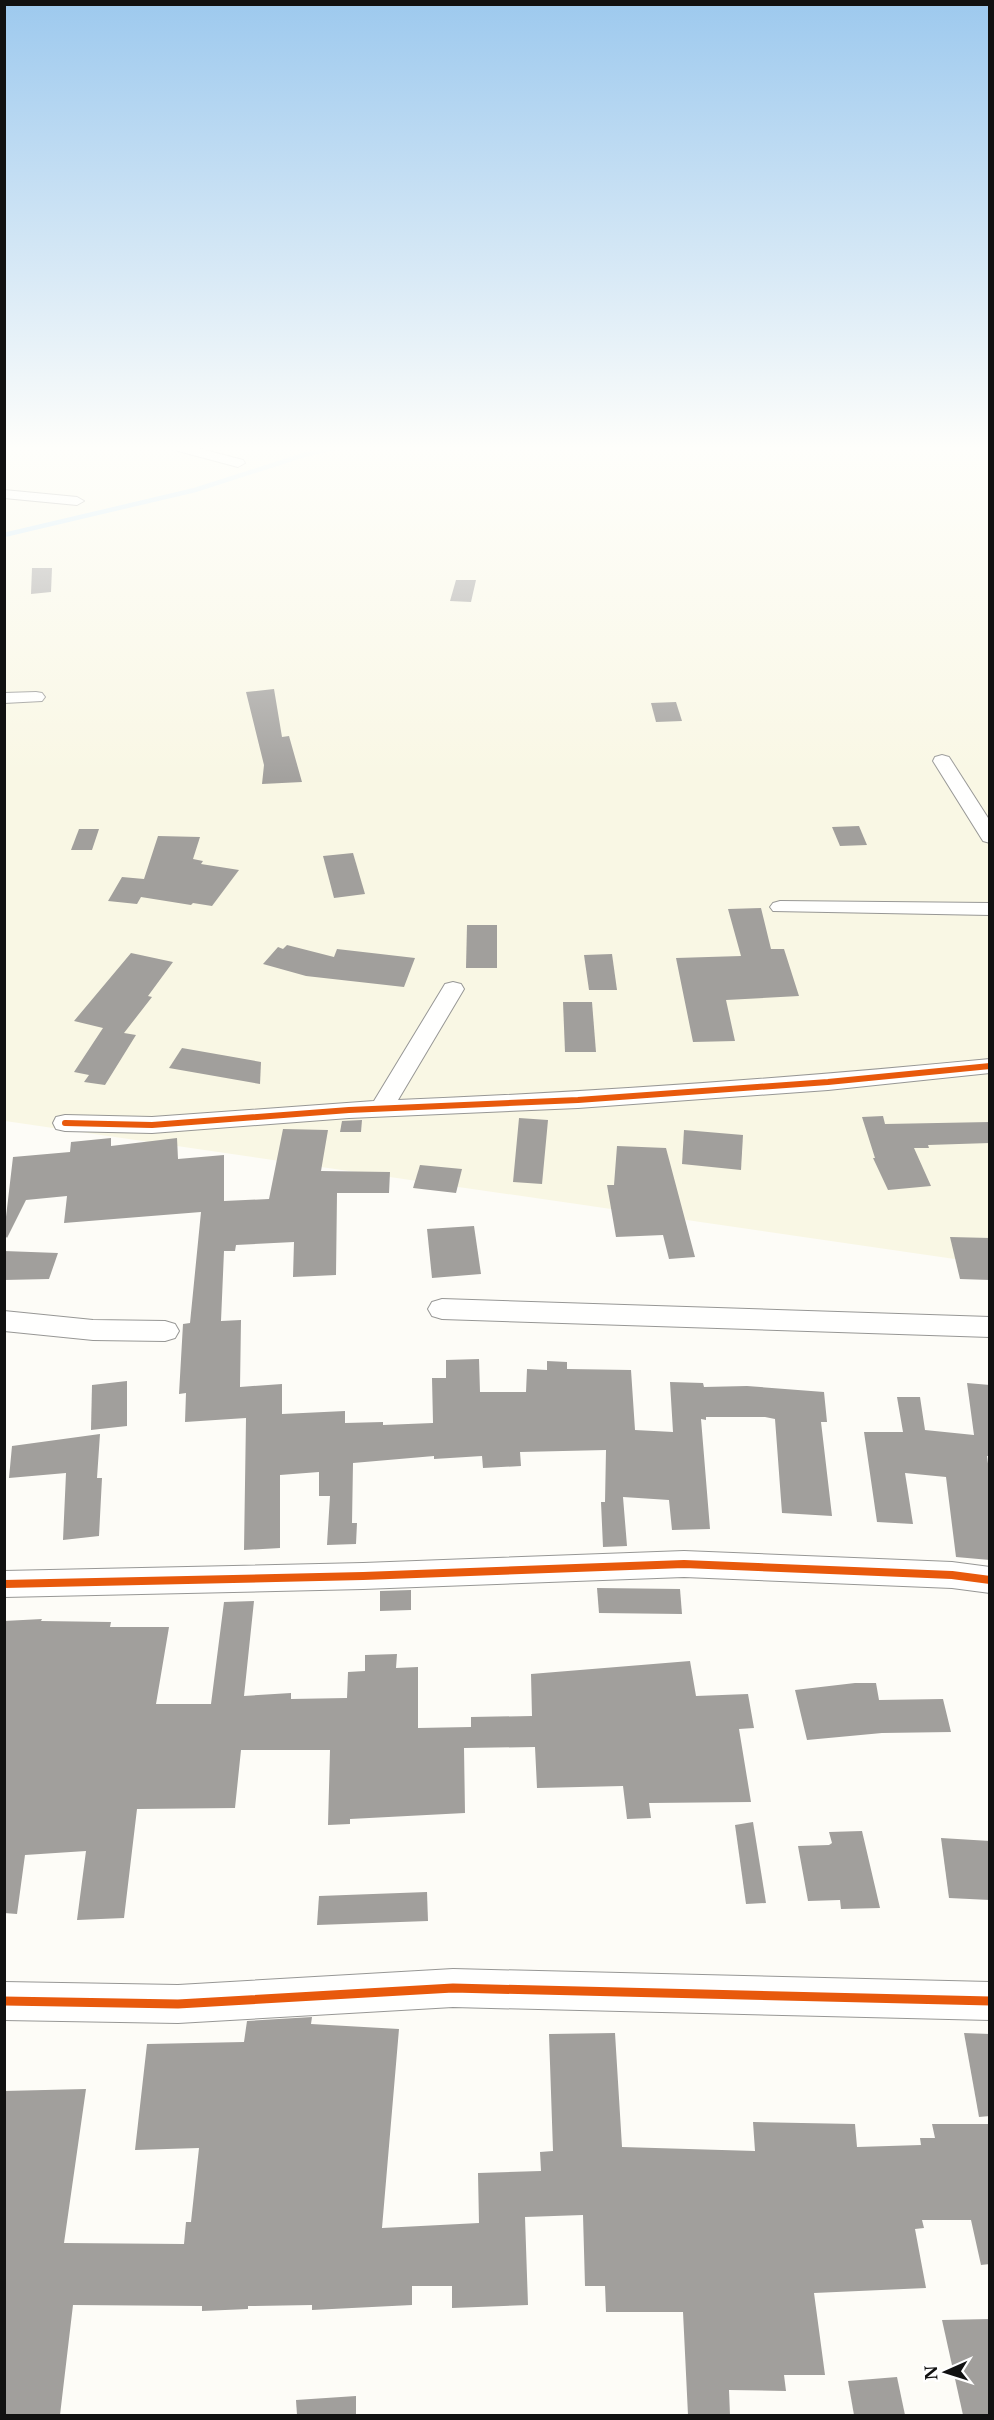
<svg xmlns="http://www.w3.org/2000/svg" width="994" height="2420" font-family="'Libre Baskerville',serif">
  <rect width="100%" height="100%" fill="#fdfcf7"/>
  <polygon fill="#f9f7e4" points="5,448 989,448 989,1264 5,1121"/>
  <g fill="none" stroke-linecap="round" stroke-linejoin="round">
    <polyline stroke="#cde8f7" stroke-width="4.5" points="4,535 195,490 307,454 335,448"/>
  </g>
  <g fill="#a19f9c">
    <polygon points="32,568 52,568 51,592 31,594"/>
    <polygon points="456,580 476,580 471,602 450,601"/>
    <polygon points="274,689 282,737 289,736 302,782 262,784 264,765 246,692"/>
    <polygon points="676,702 682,721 656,722 651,703"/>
    <polygon points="859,826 867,845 840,846 832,827"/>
    <polygon points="79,829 99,829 92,850 71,850"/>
    <polygon points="158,836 200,837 193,859 203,861 201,864 239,870 212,906 193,903 191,905 141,897 137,904 108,901 122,877 144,879"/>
    <polygon points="353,853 365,894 334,898 323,856"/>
    <polygon points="761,908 771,949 784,949 799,996 726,1000 735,1041 693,1042 676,958 741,956 728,909"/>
    <polygon points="467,925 497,925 497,968 466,968"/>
    <polygon points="287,945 334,957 337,949 415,958 404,987 306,976 263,964 278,947 283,949"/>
    <polygon points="131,953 173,962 148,996 152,997 124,1033 136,1035 105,1085 84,1082 89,1075 74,1072 103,1028 74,1021"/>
    <polygon points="612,954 617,990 589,990 584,955"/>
    <polygon points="563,1002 592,1002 596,1052 565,1052"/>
    <polygon points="182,1048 261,1062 260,1084 169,1068"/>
    <polygon points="883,1116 885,1124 990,1122 990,1143 928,1145 929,1148 914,1148 931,1186 888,1190 873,1158 875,1158 862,1117"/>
    <polygon points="519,1118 548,1120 542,1184 513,1182"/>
    <polygon points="362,1120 361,1132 340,1132 342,1121"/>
    <polygon points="283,1129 328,1130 321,1171 390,1172 389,1193 337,1193 336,1275 293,1277 294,1242 236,1245 235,1251 224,1251 221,1321 241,1320 240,1387 282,1384 282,1414 345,1411 345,1423 383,1422 383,1425 433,1423 432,1378 446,1378 446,1360 479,1359 480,1392 526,1392 527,1369 547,1370 547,1361 567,1362 567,1369 631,1370 635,1430 673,1432 670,1382 703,1383 704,1387 747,1386 824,1392 827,1422 821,1422 832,1516 782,1513 775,1419 765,1417 706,1417 706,1420 701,1419 710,1529 672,1530 669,1500 623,1497 627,1546 603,1547 601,1502 605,1502 606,1450 520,1452 521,1466 483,1468 482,1456 434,1459 434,1456 353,1463 352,1523 357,1523 356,1544 327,1545 330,1496 319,1496 319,1472 280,1475 280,1548 244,1550 246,1418 185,1422 186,1393 179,1394 183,1324 190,1323 201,1212 64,1223 67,1196 26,1200 7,1238 4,1234 13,1157 70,1152 71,1142 111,1138 111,1146 177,1138 178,1159 224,1155 224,1201 269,1199"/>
    <polygon points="684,1130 743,1135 741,1170 682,1164"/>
    <polygon points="617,1146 666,1148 695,1257 669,1259 663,1235 616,1237 607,1185 614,1185"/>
    <polygon points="420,1165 462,1169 456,1193 413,1188"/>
    <polygon points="474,1226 481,1274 432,1278 427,1229"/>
    <polygon points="950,1237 990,1238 990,1280 960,1279"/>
    <polygon points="4,1251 58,1253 49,1279 4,1280"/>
    <polygon points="127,1381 127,1426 91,1430 92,1385"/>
    <polygon points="967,1383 990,1385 990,1456 987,1456 990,1479 990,1560 956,1557 946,1477 905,1473 913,1524 877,1522 864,1432 903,1432 897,1397 920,1397 925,1430 974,1435"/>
    <polygon points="100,1434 97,1478 102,1478 99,1536 63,1540 66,1473 9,1478 12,1446"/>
    <polygon points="597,1588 680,1589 682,1614 599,1613"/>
    <polygon points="411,1590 411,1610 380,1611 380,1591"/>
    <polygon points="254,1601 244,1696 291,1693 291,1699 347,1698 348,1672 365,1671 365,1655 397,1654 396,1668 418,1667 418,1728 471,1727 471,1717 532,1716 531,1674 690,1661 696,1696 748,1694 754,1728 739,1729 751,1802 649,1803 651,1818 627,1819 623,1786 537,1788 535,1747 464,1748 465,1813 350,1819 350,1824 328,1825 330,1750 241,1750 235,1808 137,1809 124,1918 77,1920 86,1851 25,1855 17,1914 4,1913 4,1621 42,1619 41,1621 111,1622 110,1627 169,1627 156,1704 211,1704 224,1602"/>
    <polygon points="855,1683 876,1683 879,1700 943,1699 951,1732 882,1733 807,1740 795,1690"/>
    <polygon points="753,1822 766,1903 746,1904 735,1825"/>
    <polygon points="862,1831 880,1908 841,1909 840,1900 808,1901 798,1846 829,1845 832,1843 829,1832"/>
    <polygon points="941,1838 990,1841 990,1900 949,1898"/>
    <polygon points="427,1892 428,1921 317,1925 319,1896"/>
    <polygon points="312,2017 311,2024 399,2029 382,2228 479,2223 478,2173 541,2171 540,2152 553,2151 549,2034 615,2033 622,2147 755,2151 753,2122 855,2124 857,2147 921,2145 920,2138 935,2138 932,2124 990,2124 990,2264 981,2265 971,2220 922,2220 924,2228 915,2229 926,2288 814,2293 825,2375 784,2375 786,2391 729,2390 730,2415 688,2415 683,2312 606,2312 605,2286 585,2286 583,2215 525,2217 528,2305 452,2308 452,2286 412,2286 412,2305 312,2310 312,2305 248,2306 248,2309 202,2311 202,2306 73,2305 60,2415 4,2415 4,2091 86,2089 64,2243 184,2244 186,2222 191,2222 199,2148 135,2150 147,2044 244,2042 247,2021"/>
    <polygon points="964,2033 990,2034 990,2116 979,2117"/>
    <polygon points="990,2319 990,2415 963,2415 942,2320"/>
    <polygon points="897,2377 905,2415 854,2415 848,2381"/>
    <polygon points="356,2396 356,2415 297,2415 296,2400"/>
  </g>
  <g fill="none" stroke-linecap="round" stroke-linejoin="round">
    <defs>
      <g id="minor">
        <polygon points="176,448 197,448 243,460 245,463 238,467 178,451"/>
        <polygon points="4,490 77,497 84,501 77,505 4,498"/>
        <polygon points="36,692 42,693 45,697 42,701 4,703 4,693"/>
        <polygon points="942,755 949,757 990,821 990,843 983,841 933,761 935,757"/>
        <polygon points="780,901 990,903 990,915 773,911 770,907 773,903"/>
        <path d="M 453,982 L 461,984 L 464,989 L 398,1100 C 596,1092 793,1078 990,1059 L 990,1073 L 828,1090 L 578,1108 L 349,1118 L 152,1133 L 65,1131 L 56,1129 L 53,1123 L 56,1117 L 65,1115 L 152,1117 L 374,1101 L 442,989 L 445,984 Z"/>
        <polygon points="442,1299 990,1317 990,1337 442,1319 432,1316 428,1309 432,1302"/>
        <polygon points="4,1311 93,1320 165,1321 175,1324 179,1331 175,1338 165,1341 93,1340 4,1331"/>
        <polygon points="684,1551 952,1562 990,1567 990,1593 952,1588 684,1577 363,1589 4,1597 4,1571 363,1563"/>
        <polygon points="453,1969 990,1982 990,2020 453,2007 178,2023 4,2020 4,1982 178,1985"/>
      </g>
    </defs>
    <use href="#minor" stroke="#979795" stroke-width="2"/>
    <use href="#minor" fill="#fffffe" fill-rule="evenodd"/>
    <defs>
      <polyline id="cycleway-far2" points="65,1123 152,1125 349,1110 578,1100 828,1082 990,1066"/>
      <polyline id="cycleway-far1" points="4,1584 363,1576 684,1564 952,1575 990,1580"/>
      <polyline id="cycleway" points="4,2001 178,2004 453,1988 990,2001"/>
    </defs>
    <use href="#cycleway-far2" stroke="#fff" stroke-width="10"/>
    <use href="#cycleway-far1" stroke="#fff" stroke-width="11"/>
    <use href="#cycleway" stroke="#fff" stroke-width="13"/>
    <use href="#cycleway-far2" stroke="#e8590c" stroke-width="6"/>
    <use href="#cycleway-far1" stroke="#e8590c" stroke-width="8"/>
    <use href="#cycleway" stroke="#e8590c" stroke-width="9"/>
  </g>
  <linearGradient id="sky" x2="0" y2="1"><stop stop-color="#9dc9ee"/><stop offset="0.57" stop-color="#fefefb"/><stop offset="1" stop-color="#fefefb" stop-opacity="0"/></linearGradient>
  <rect width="994" height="786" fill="url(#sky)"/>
  <rect width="994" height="2420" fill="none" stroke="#111111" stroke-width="12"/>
  <g transform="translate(946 2372) rotate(267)" stroke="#ffffff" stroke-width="4.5" paint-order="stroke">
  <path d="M0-4.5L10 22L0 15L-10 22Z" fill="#111111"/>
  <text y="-9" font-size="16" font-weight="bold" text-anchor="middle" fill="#111111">N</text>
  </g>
</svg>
